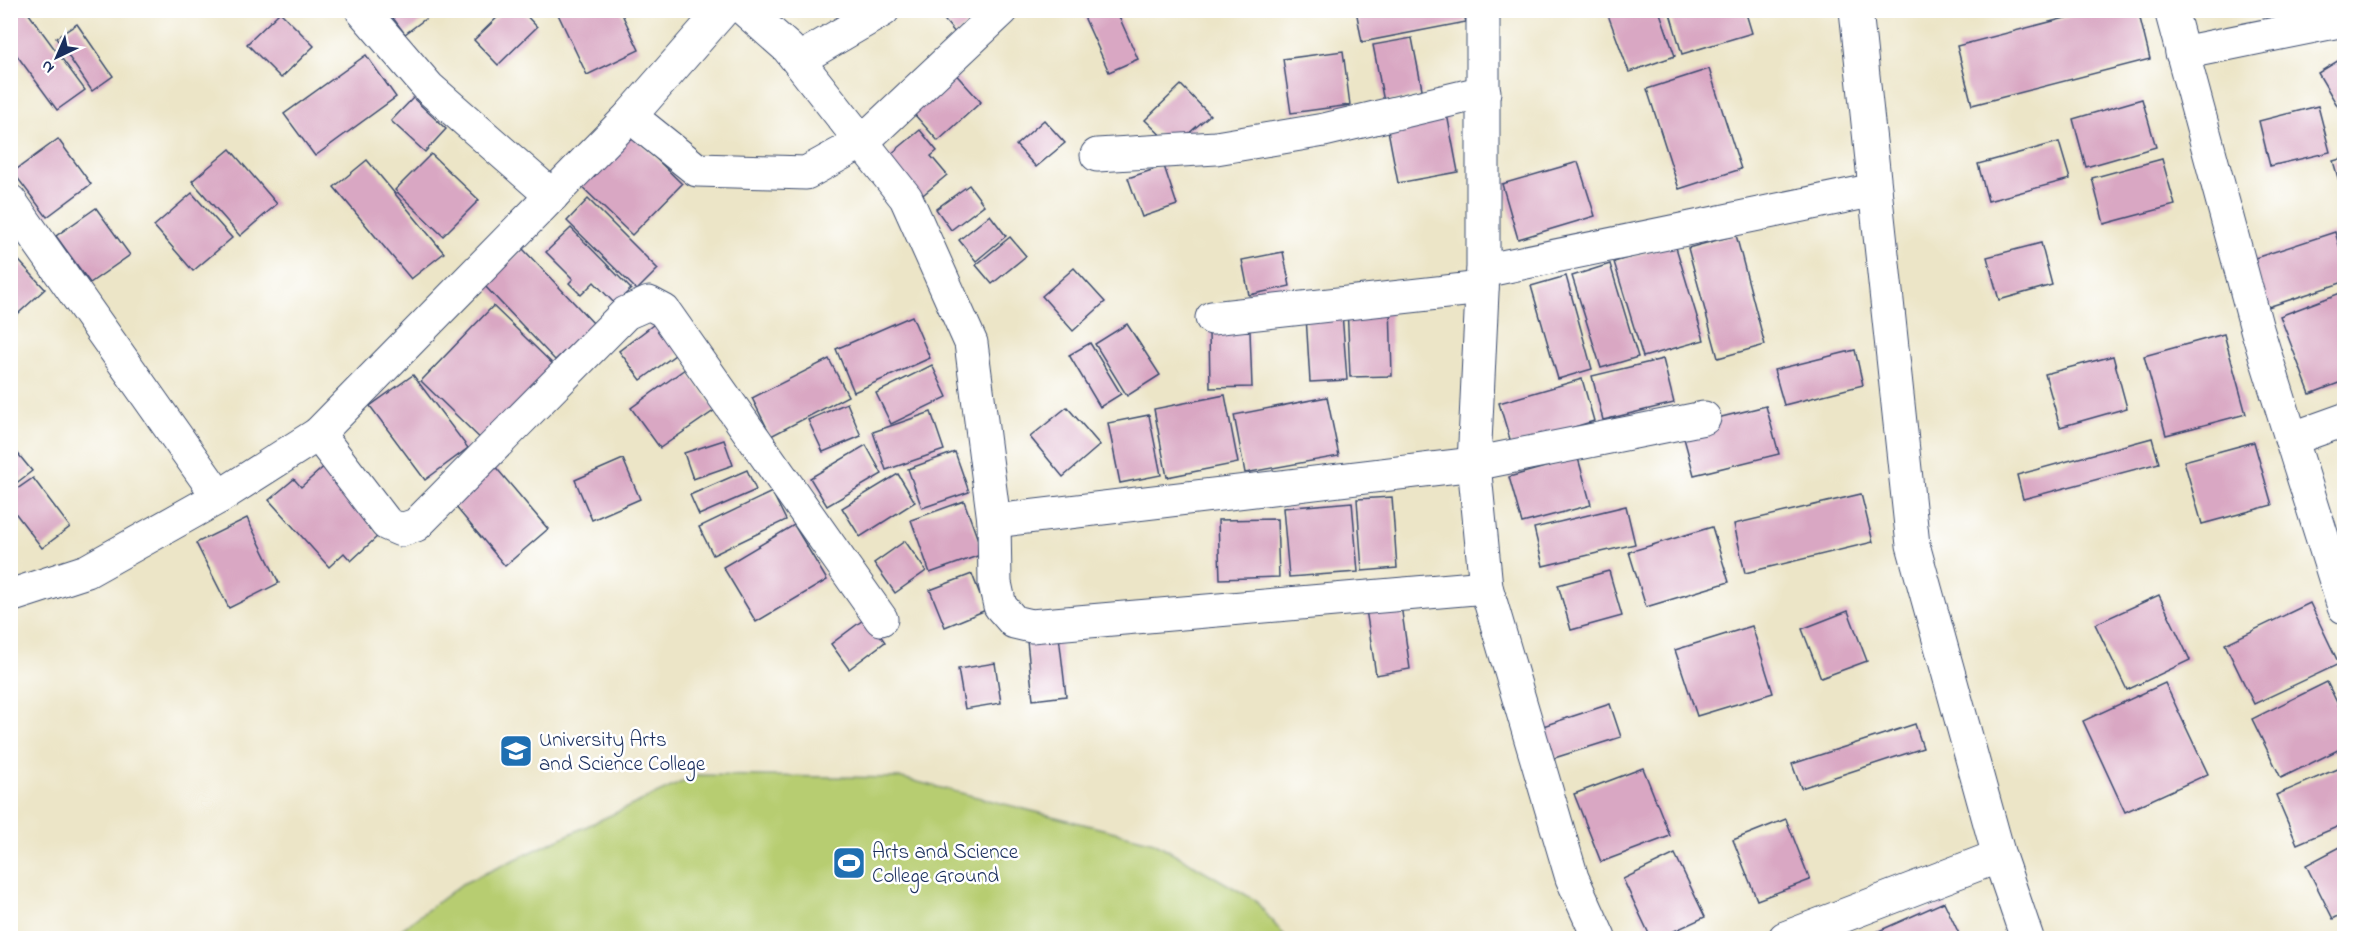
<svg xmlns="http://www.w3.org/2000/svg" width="2355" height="949" font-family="'Indie Flower',sans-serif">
  <rect width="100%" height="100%" fill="#fff"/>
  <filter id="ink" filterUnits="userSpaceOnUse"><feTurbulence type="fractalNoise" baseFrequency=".0167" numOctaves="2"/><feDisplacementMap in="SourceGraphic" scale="12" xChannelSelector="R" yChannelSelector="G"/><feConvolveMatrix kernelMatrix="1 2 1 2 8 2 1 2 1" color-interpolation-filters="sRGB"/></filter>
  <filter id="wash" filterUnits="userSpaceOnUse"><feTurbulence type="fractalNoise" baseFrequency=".008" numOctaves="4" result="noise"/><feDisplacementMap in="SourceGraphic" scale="24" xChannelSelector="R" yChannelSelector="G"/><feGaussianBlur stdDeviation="1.35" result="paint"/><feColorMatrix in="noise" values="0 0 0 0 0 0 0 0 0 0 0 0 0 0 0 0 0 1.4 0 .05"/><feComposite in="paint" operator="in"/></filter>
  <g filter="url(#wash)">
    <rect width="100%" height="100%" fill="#ece5c7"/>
    <polygon fill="#b7cd71" stroke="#697e68" stroke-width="1.5" points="697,775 902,778 1154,842 1255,900 1286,938 390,938 462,884"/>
    <g id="blocks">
      <g fill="#d9a7c3">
        <polygon points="10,10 26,10 85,90 57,110 10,46"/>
        <polygon points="387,10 437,10 405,34"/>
        <polygon points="505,10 521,10 537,27 498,65 474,40"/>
        <polygon points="556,10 620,10 639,50 587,75"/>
        <polygon points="936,10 983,10 956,34"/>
        <polygon points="1081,10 1116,10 1138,59 1109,72"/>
        <polygon points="1356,10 1463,10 1466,22 1362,42"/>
        <polygon points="1621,10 1659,10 1675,56 1629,72 1608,15"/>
        <polygon points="1669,10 1745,10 1752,33 1682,54"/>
        <polygon points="2096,10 2138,10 2150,59 1972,105 1957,46"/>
        <polygon points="280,12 314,46 281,78 247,44"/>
        <polygon points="77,24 113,76 92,91 56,38"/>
        <polygon points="1412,38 1423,94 1384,102 1373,45"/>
        <polygon points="1343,51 1350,105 1291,113 1283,59"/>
        <polygon points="366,55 396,97 315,156 284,114"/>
        <polygon points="2344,57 2344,117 2318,73"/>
        <polygon points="950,68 981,102 938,141 907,106"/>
        <polygon points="1709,69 1741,169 1679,189 1647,89"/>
        <polygon points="1181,85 1210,115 1173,147 1145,120"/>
        <polygon points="413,98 446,129 425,152 391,121"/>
        <polygon points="2142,99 2156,147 2086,167 2073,119"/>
        <polygon points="2318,106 2330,152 2270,166 2259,121"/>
        <polygon points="1447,114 1458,172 1398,183 1387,125"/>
        <polygon points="1044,120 1065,143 1036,167 1016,145"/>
        <polygon points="626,129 682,184 632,235 576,181"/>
        <polygon points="920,130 937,151 931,156 947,175 918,199 885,159"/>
        <polygon points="58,139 91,184 47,217 13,172"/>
        <polygon points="2059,142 2070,179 1988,201 1978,164"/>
        <polygon points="230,149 277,204 240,236 192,181"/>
        <polygon points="431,154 479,200 443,236 395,190"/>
        <polygon points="2344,158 2344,198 2333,161"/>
        <polygon points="2162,159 2175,205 2104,224 2092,178"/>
        <polygon points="367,160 444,253 411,279 334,187"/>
        <polygon points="1578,162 1595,216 1518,239 1502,184"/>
        <polygon points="1164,166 1177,205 1142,217 1128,178"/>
        <polygon points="969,185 984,205 951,230 936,209"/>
        <polygon points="192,193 232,238 193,271 154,226"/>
        <polygon points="588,199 658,269 637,290 567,221"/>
        <polygon points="96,208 130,255 90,283 56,236"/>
        <polygon points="990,215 1006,236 976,261 959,240"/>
        <polygon points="571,228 631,289 615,304 594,282 581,295 569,283 573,279 546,252"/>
        <polygon points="2335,232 2344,261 2344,282 2268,307 2252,259"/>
        <polygon points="1736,235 1765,345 1718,358 1688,248"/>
        <polygon points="1010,237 1026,256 992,284 976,265"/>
        <polygon points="2041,243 2052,285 1999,300 1987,257"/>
        <polygon points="1675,244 1704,340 1643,357 1614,262"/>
        <polygon points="523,249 594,324 555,360 484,285"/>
        <polygon points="10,251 45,289 10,321"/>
        <polygon points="1283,252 1290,286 1249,295 1242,260"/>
        <polygon points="1610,264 1638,357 1601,368 1572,276"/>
        <polygon points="1074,268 1105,302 1073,331 1042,296"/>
        <polygon points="1566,276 1592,369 1558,379 1531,286"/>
        <polygon points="2343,292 2344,296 2344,381 2310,394 2280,316"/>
        <polygon points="1390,304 1392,376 1350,377 1347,305"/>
        <polygon points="493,306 563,374 490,448 421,381"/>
        <polygon points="1342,313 1347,380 1310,382 1306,316"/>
        <polygon points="912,316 930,358 854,392 836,349"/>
        <polygon points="657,322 679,352 641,380 619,351"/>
        <polygon points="1127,324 1160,375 1127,396 1095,344"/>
        <polygon points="1250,331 1252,387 1210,388 1209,332"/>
        <polygon points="2224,334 2246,414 2166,435 2144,356"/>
        <polygon points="1090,343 1121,394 1100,407 1069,355"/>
        <polygon points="1855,350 1863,385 1784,405 1774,370"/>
        <polygon points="2113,356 2127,408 2060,427 2045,374"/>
        <polygon points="829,359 848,396 771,436 752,398"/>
        <polygon points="1663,359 1674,403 1603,420 1592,376"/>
        <polygon points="932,365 947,397 891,424 876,393"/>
        <polygon points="685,369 715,410 660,448 631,408"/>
        <polygon points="413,375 468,448 425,480 370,406"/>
        <polygon points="1582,379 1594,421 1512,446 1499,403"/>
        <polygon points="1225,395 1238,463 1167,477 1154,409"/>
        <polygon points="1327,397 1339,456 1245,473 1234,415"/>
        <polygon points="847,403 861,436 823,452 808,420"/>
        <polygon points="1766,406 1779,454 1694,475 1681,427"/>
        <polygon points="1067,407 1100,445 1063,477 1030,437"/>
        <polygon points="931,412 944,450 886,470 873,432"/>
        <polygon points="1149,415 1161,475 1120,483 1108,423"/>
        <polygon points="2152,438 2159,463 2023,499 2017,475"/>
        <polygon points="724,440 733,465 693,479 684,453"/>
        <polygon points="2254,442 2272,505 2202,524 2184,461"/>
        <polygon points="10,444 32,471 10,488"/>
        <polygon points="866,445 882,474 827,506 810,478"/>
        <polygon points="955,452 969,492 922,508 908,469"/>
        <polygon points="1578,458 1591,505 1522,523 1509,477"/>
        <polygon points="623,459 640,499 592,520 575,480"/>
        <polygon points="328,463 378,536 351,561 344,553 329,567 269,500 294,479 301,487"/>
        <polygon points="493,464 548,529 505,566 450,500"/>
        <polygon points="747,470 756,490 699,515 690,495"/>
        <polygon points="898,474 915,502 860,537 842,508"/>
        <polygon points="33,478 70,527 42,548 10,506 10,494"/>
        <polygon points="772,492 786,520 713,555 699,527"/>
        <polygon points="1861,494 1873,542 1745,573 1734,524"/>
        <polygon points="1392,497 1397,568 1362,571 1357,499"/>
        <polygon points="964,501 983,554 930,573 911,520"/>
        <polygon points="1352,502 1358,572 1289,577 1283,508"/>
        <polygon points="1626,506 1635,544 1543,566 1534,528"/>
        <polygon points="247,518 279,583 229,608 196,543"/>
        <polygon points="1277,519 1279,577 1220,579 1218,520"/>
        <polygon points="794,525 827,580 756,622 723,567"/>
        <polygon points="1712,527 1729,582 1646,607 1629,552"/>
        <polygon points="905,541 926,571 895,593 874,563"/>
        <polygon points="1609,571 1622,616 1571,630 1558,585"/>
        <polygon points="972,574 986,610 945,627 930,590"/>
        <polygon points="2159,595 2190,660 2127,690 2095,624"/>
        <polygon points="1400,598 1410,669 1376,675 1365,603"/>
        <polygon points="2310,603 2339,664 2254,704 2225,644"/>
        <polygon points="1848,611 1867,661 1821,678 1802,629"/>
        <polygon points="867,617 885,642 849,669 831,644"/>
        <polygon points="1752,626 1773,693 1697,716 1675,650"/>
        <polygon points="1058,627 1066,696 1033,700 1026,631"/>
        <polygon points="995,663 1001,703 965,709 958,669"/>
        <polygon points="2327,682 2344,717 2344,747 2281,778 2252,719"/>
        <polygon points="2165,683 2208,774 2125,812 2083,721"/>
        <polygon points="1610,704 1621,737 1548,760 1537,728"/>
        <polygon points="1915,724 1923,748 1801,788 1792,764"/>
        <polygon points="2344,766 2344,824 2297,844 2276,795"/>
        <polygon points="1643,768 1670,836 1601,862 1574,794"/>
        <polygon points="1786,819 1810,880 1757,900 1733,840"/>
        <polygon points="2344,845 2344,913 2333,919 2306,865"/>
        <polygon points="1675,854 1705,917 1659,938 1651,938 1623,879"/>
        <polygon points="1944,902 1961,938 1863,938"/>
      </g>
    </g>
  </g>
  <g filter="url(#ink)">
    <use href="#blocks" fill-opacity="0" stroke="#3a4a6e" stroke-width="1.5"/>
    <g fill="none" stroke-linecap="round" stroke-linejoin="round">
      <defs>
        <g id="minor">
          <polyline points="362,10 429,88 552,196"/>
          <polyline points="745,10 788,48 906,198 971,343 994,521 995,583 1000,606 1014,622 1031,626 1486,587"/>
          <polyline points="1483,10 1483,271 1474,464 1486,587 1572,878 1599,938"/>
          <polyline points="1856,10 1913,545 1999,856 2027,938"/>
          <polyline points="2171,10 2257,329 2344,607"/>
          <polyline points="2182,53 2344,20"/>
          <polyline points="798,60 883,10"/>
          <polyline points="630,116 697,170 806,173 862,142 1002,10"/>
          <polyline points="1097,155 1216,148 1324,130 1484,92"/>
          <polyline points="10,201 219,497"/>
          <polyline points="1483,271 1875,190"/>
          <polyline points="1212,318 1482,288"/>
          <polyline points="318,434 387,524 401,530 416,525 626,313 649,303 664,311 881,619"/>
          <polyline points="2291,439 2344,420"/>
          <polyline points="994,521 1474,464 1704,418"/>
          <polyline points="10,596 87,571 219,497 318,434 630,116 723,10"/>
          <polyline points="1785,938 1999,856"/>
        </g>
      </defs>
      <use href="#minor" stroke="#3a4a6e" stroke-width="35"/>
      <use href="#minor" stroke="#fff" stroke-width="33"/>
    </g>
  </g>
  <defs>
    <symbol id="university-square" viewBox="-11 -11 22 22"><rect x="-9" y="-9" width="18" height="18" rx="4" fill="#1f6fb2" stroke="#fff"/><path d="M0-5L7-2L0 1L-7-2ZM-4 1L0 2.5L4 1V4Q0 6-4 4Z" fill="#fff"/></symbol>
    <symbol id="stadium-square" viewBox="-11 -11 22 22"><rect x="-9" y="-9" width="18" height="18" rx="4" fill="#1f6fb2" stroke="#fff"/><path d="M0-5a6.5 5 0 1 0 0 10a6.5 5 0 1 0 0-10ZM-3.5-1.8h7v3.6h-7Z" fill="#fff"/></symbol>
  </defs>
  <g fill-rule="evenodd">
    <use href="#university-square" x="497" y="732" width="38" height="38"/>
    <use href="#stadium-square" x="830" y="844" width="38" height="38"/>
  </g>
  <g text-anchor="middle" stroke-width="5" stroke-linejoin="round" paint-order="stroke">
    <g font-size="21" fill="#1b2f5e" stroke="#fff" text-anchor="start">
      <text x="539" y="746">University Arts<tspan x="539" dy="24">and Science College</tspan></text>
      <text x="872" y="858">Arts and Science<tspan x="872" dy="24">College Ground</tspan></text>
    </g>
  </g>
  <rect width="2355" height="949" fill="none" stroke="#fff" stroke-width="36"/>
  <g transform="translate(57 57) rotate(224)" stroke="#ffffff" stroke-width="4.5" paint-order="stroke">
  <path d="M0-4.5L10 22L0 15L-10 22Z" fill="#1b2f5e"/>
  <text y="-9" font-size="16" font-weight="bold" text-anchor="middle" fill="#1b2f5e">N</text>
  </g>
</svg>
